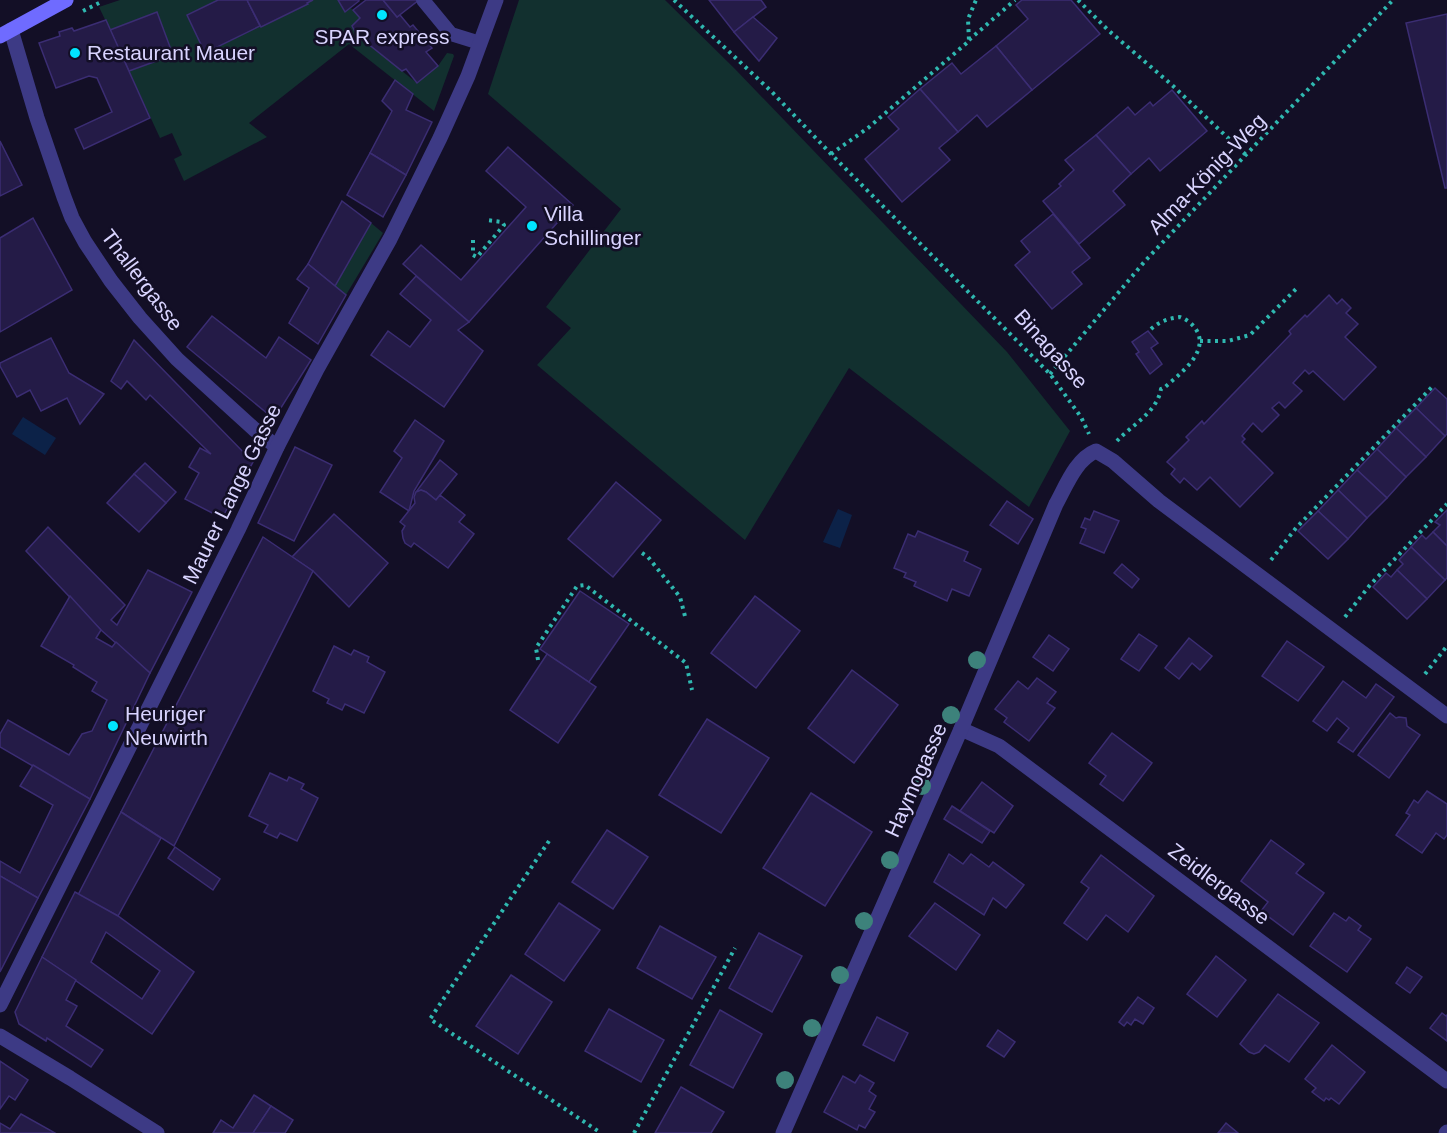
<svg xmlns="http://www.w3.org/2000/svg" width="1447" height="1133" font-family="Helvetica,sans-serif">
  <rect width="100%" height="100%" fill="#130f26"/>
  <g fill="#12302f">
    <polygon points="120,0 338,0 345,12 351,8 360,18 352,26 357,35 417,83 438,66 447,53 453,54 454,56 434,111 349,44 249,123 267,137 184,181 174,159 182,155 172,133 160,138 129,71 173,55 157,12 110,30 99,7"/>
    <polygon points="519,0 665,0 735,69 1007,352 1070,431 1029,507 849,368 745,540 537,365 571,328 546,307 621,209 488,94"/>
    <polygon points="371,223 383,233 346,295 335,286"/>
  </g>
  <g fill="#0c2248">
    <polygon points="23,417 56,438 45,455 12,434"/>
    <polygon points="838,509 852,515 840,548 823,542"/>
  </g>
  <g fill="#241b47" stroke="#3b2d73" stroke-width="1.5" fill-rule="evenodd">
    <polygon points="218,0 247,0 260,26 205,53 187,15"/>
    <polygon points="247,0 313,0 307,3 308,4 261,27"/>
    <polygon points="338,0 359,0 359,1 345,12"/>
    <polygon points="366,0 383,0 397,17 400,15 410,27 413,25 432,48 426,52 438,66 417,83 406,69 402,71 357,35 352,26 360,18 353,10"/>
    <polygon points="383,0 419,0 397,17"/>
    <polygon points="709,0 761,0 766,7 734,32"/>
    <polygon points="1022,0 1071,0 1100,34 1032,90 996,46 1028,19 1016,5"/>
    <polygon points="157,12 173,55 129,71 110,30"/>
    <polygon points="1447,14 1447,188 1445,188 1406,23"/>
    <polygon points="753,17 777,38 759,61 734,32"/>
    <polygon points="106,20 150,118 84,149 75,129 112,112 97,78 89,76 56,88 39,43 60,36 59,32 72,28 74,31"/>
    <polygon points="996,46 1032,90 987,127 977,115 958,132 920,89 952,63 961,74"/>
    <polygon points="395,80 413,94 406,110 432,122 406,175 370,153 392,111 382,101"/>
    <polygon points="920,89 958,132 939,148 950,160 902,202 865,159 899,129 888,117"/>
    <polygon points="1172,90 1207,131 1160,171 1149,158 1131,174 1096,135 1128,107 1135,115 1150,102 1153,106"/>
    <polygon points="1096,135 1131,174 1113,191 1125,205 1079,244 1043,201 1061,186 1059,184 1074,170 1065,160"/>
    <polygon points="0,141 22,185 0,196"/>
    <polygon points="508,147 573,205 469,322 403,264 421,245 461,280 526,207 486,171"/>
    <polygon points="370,153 406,175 383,217 347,195"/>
    <polygon points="342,201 371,223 335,286 308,264"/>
    <polygon points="1053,214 1090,258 1072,272 1082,284 1052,309 1015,265 1030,252 1021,241"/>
    <polygon points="33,218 72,290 0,332 0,238"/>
    <polygon points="308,264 346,295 318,344 289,323 309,288 297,279"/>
    <polygon points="416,276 469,322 458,330 483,351 444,407 371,355 388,331 410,347 431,320 400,294"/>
    <polygon points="1329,295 1337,304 1342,299 1351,308 1346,313 1358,324 1345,337 1376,367 1344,400 1313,371 1309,374 1305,370 1293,383 1302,391 1285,408 1279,402 1272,408 1279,415 1262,432 1253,423 1242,436 1245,439 1242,442 1273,473 1240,507 1210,477 1197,490 1184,478 1180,483 1171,474 1175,469 1167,462 1189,440 1186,437 1202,421 1204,424 1291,334 1289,331 1305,315 1307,317"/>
    <polygon points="212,316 266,358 279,337 311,360 274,419 187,347"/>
    <polygon points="1148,331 1158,343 1151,348 1162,364 1150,374 1136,354 1139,352 1132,342"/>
    <polygon points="51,338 69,373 104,394 80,424 67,398 41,411 30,390 17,397 0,366 0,363"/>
    <polygon points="134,340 253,462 222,518 185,499 199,473 189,467 200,448 211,454 150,395 146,400 127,381 121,389 111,381"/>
    <polygon points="1435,388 1447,399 1447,434 1445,436 1416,408"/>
    <polygon points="1416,408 1445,436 1426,457 1396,428"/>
    <polygon points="415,420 444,441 414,491 409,511 380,492 402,458 394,451"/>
    <polygon points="1396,428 1426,457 1406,477 1377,449"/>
    <polygon points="295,447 332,465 294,541 258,523"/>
    <polygon points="1377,449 1406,477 1387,498 1357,470"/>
    <polygon points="440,460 457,474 436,500 426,492 421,490 416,492"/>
    <polygon points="145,463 176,492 166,503 134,474"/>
    <polygon points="1357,470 1387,498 1367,518 1338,490"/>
    <polygon points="134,474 166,503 139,532 107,503"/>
    <polygon points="616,482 661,520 613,577 568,539"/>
    <polygon points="421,490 426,492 436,500 440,495 465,515 459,522 474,534 448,568 414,543 411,547 405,543 403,538 402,531 405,526 400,522 415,503 414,497 416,492"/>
    <polygon points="1338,490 1367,518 1348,539 1318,511"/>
    <polygon points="1007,501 1033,519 1018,544 990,525"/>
    <polygon points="1447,510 1447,546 1433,532 1440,525 1435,522"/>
    <polygon points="1094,511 1119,521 1104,553 1080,543 1086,529 1081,527 1085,518 1090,520"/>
    <polygon points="1318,511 1348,539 1328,559 1298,531"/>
    <polygon points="334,514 388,563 349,607 313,571 292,557"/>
    <polygon points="48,527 125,605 111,620 117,625 148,570 192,592 150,673 101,630 26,551"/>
    <polygon points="918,531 968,552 964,561 981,569 969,596 952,589 947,601 914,586 916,582 904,577 906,573 894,568 908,534 915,537"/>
    <polygon points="1433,532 1447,546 1447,578 1445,580 1411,547 1422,535 1426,539"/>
    <polygon points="263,537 313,571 174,846 121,812"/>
    <polygon points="1411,547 1445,580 1427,599 1397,570 1403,564 1399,560"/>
    <polygon points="1122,564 1139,579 1132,588 1114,573"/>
    <polygon points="1397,570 1427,599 1407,619 1373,587 1386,573 1391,577"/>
    <polygon points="580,591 629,624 589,682 540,649"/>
    <polygon points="70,596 101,630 96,638 112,647 116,642 150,673 90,799 0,747 0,734 8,720 69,755 82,734 92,731 107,700 92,691 97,682 73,667 74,665 41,646"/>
    <polygon points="755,596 800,631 756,688 711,653"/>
    <polygon points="1139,634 1157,646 1139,671 1121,659"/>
    <polygon points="1049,635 1069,649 1053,671 1033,657"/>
    <polygon points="1189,638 1212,656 1200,670 1192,663 1179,679 1165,668"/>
    <polygon points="1287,641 1324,667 1298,701 1262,676"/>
    <polygon points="334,646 351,655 354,650 369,657 367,662 385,672 364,713 345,704 342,710 327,703 329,699 313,691"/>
    <polygon points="547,654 596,687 558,743 510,710"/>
    <polygon points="852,670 898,705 854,763 808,728"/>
    <polygon points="1037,678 1056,692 1047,703 1055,708 1029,741 1004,722 1007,718 995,709 1018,681 1028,689"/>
    <polygon points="1343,681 1366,698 1376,684 1394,697 1353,752 1338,742 1349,728 1337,718 1327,731 1313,721"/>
    <polygon points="1390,713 1396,718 1399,717 1406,718 1407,726 1420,735 1389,778 1358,755"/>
    <polygon points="707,719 769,758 721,833 659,795"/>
    <polygon points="1112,733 1152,763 1123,801 1100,784 1106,776 1089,763"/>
    <polygon points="33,765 90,799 38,898 0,876 0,861 20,873 53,805 20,786"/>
    <polygon points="270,773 287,781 289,777 304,784 301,789 318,798 297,841 280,833 277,838 264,832 268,825 249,816"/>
    <polygon points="982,782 1013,806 994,833 960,811"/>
    <polygon points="1427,791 1447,804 1447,835 1444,839 1436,833 1422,853 1396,835 1410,815 1406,813 1414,800 1418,803"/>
    <polygon points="811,793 872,832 825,906 763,868"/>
    <polygon points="952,806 990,831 982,843 944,819"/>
    <polygon points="121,812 161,838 118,916 78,895"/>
    <polygon points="607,830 648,857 613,909 572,882"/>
    <polygon points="1271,840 1304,864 1296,873 1324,893 1293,935 1261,911 1268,902 1241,881"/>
    <polygon points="175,847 220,879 213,890 168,858"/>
    <polygon points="949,854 963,864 971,854 989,867 993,862 1024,885 1006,908 993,898 984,915 934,882"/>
    <polygon points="1101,855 1154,896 1128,932 1106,915 1087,940 1064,923 1089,888 1081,882"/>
    <polygon points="0,876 38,898 0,972"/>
    <path d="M 75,892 L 118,916 L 194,972 L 152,1034 L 42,957 ZM 106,932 L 160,971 L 142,999 L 91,962 Z"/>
    <polygon points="559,903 600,930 564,981 525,954"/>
    <polygon points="935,903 980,935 956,970 909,936"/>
    <polygon points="1334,913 1346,921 1349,917 1361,926 1358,930 1371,939 1347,972 1310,946"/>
    <polygon points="660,926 716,957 692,999 637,968"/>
    <polygon points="759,933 802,956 772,1012 729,988"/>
    <polygon points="1216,956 1246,980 1217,1017 1187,994"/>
    <polygon points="42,957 76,980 66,1000 77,1006 66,1026 103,1050 91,1067 47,1038 46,1041 19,1024 15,1012"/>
    <polygon points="1407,967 1422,977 1410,993 1396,983"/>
    <polygon points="511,975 552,1002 518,1054 476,1026"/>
    <polygon points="1278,994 1319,1023 1289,1062 1265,1045 1259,1052 1254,1054 1249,1052 1240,1044"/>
    <polygon points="1138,997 1154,1008 1143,1024 1135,1019 1131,1025 1127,1022 1124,1026 1119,1022"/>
    <polygon points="609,1009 664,1040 641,1082 585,1051"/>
    <polygon points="720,1010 762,1034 733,1088 690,1065"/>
    <polygon points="1442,1013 1446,1016 1447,1015 1447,1041 1430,1028"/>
    <polygon points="877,1017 908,1033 894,1061 863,1045"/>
    <polygon points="998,1030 1015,1042 1004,1057 987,1046"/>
    <polygon points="1332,1045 1365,1072 1339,1104 1331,1098 1329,1100 1326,1098 1324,1101 1312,1092 1316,1088 1305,1079"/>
    <polygon points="0,1061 28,1080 15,1100 9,1096 0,1109"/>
    <polygon points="860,1075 874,1083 869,1091 876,1096 869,1109 875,1112 865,1128 859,1125 857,1130 824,1112 843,1076 855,1083"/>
    <polygon points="681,1087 724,1112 711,1133 655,1133"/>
    <polygon points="254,1095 271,1106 253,1133 213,1133 221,1120 233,1128"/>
    <polygon points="271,1106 293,1120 285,1133 253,1133"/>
    <polygon points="21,1114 55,1133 0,1133 0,1123 10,1129"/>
    <polygon points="1226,1123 1238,1133 1218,1133"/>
  </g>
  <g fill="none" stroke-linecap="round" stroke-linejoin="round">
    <g stroke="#2fb8b0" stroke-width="4" stroke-dasharray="3 4.5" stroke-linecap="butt">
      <polyline points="674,0 772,92 831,154 1050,374 1081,417 1089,434"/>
      <polyline points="1078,0 1108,30 1172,85 1246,155"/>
      <polyline points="83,11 101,2 100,0"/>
      <polyline points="969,40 1015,0"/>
      <polyline points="831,154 868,128 969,41 968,19 976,0"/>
      <polyline points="473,240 473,255 477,257 504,225 502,222 487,220"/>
      <polyline points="1200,341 1228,341 1250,335 1297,288"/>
      <polyline points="1050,374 1145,261 1393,0"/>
      <path d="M 1117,441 C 1132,425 1157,412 1161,389 L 1164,388 C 1178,375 1207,355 1198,333 C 1194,325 1188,320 1180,317 C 1169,318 1158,322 1150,330"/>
      <polyline points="642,553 648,557 680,597 686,620"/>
      <polyline points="1271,560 1296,528 1432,387"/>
      <polyline points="1345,617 1370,585 1447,504"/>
      <polyline points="538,660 536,648 577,586 585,585 686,663 692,690"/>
      <polyline points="1425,674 1447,646"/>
      <polyline points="549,841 430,1019 601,1133"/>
      <polyline points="634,1133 735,948"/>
    </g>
    <polyline stroke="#3d3a85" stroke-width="14" points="423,0 451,34 480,43"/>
    <g stroke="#3d3a85" stroke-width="15">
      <polyline points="11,30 37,118 64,197 72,218 85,242 111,281 140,318 177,359 254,429 277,447"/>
      <polyline points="961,729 999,746 1447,1081"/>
      <polyline points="0,1005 238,530 277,447 317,369 390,239 440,138 468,76 496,0"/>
      <polyline points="0,1036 70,1078 157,1133"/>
      <path d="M 783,1133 L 961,729 L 1056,504 C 1066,486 1076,459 1096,451 L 1113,461 L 1159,501 L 1447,716"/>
      <polyline points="1446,1133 1447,1132"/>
    </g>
    <polyline stroke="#6f6bff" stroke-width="15" points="0,36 66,0"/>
  </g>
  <g fill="#3d827b">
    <circle cx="977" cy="660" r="9"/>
    <circle cx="951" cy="715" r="9"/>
    <circle cx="922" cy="786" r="9"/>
    <circle cx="890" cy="860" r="9"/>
    <circle cx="864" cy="921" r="9"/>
    <circle cx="840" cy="975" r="9"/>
    <circle cx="812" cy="1028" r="9"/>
    <circle cx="785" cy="1080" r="9"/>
  </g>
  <g fill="#00e5ff" stroke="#130f26" stroke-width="2">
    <circle cx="382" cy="15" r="6"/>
    <circle cx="75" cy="53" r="6"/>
    <circle cx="532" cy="226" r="6"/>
    <circle cx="113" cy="726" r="6"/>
  </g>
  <g text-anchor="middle" stroke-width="5" stroke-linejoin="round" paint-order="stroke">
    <g font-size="21" fill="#d9d4ff" stroke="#130f26" text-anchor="start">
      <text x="382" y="44" text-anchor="middle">SPAR express</text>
      <text x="87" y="60">Restaurant Mauer</text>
      <text x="544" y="221">Villa<tspan x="544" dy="24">Schillinger</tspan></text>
      <text x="125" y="721">Heuriger<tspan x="125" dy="24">Neuwirth</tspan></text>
    </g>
    <g font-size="21" fill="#d9d4ff" stroke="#130f26">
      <text transform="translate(1207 174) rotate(-46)" y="7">Alma-König-Weg</text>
      <text transform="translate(142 280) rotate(53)" y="7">Thallergasse</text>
      <text transform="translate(1051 349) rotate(48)" y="7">Binagasse</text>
      <text transform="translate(232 494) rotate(-64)" y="7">Maurer Lange Gasse</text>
      <text transform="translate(916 780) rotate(-66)" y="7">Haymogasse</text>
      <text transform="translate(1219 884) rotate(37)" y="7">Zeidlergasse</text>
    </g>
  </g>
</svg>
